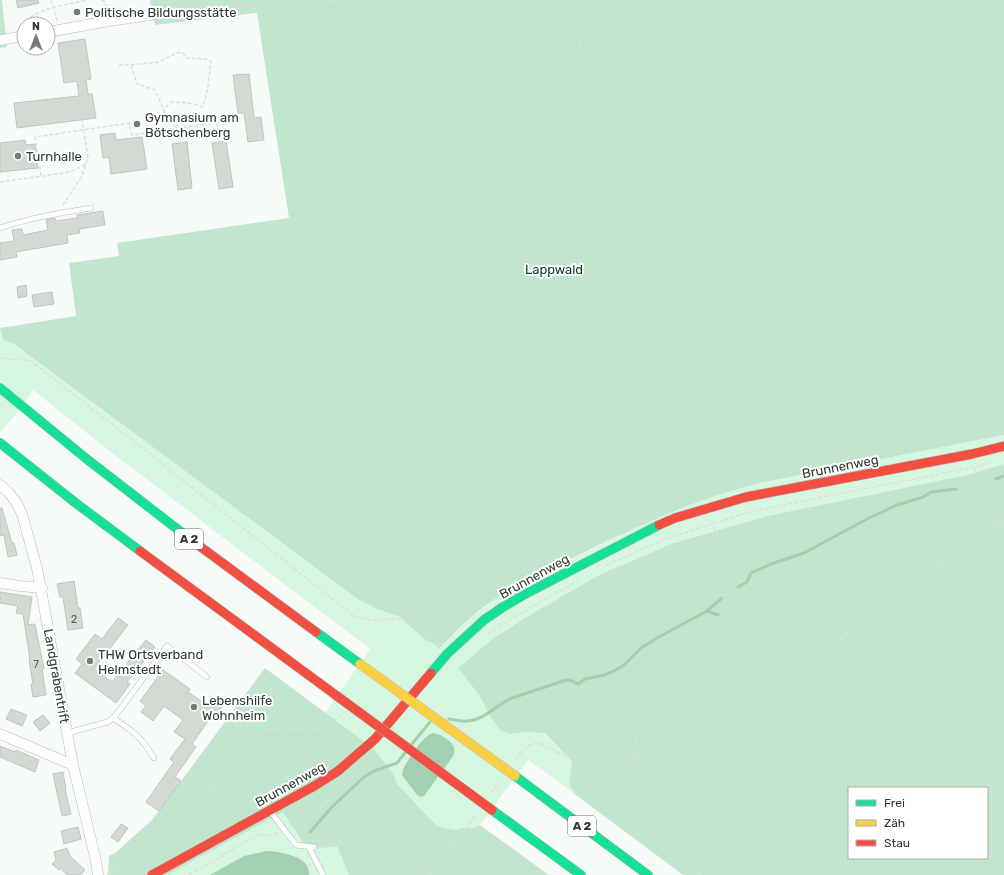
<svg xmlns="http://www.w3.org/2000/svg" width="1004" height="875" font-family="Rubik,sans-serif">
  <rect width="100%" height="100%" fill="#f6fbf7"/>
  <g fill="#d7f6e0">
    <polygon points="0,331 3,340 14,344 359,600 377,609 400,617 426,641 434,644 439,649 473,616 499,596 646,522 721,493 759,483 1004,435 1004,464 967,475 767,516 671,544 599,575 528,616 491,640 458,668 479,695 486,706 511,734 524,732 545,733 572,761 569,784 576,795 528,760 480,825 473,828 463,828 455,830 444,828 436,825 398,785 393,774 373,748 325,713 370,649 112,453 33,390 22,407 0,433"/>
    <polygon points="283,812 305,847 320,848 337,845 349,875 167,875"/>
  </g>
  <g fill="#c2e6cd" fill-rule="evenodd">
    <polygon points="0,0 2,0 7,47 0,48"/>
    <path d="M 150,0 L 1004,0 L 1004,435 L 759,483 C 688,501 622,533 557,566 C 533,579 507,589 485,606 C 468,618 454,634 439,649 L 434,644 L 426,641 L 400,617 L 377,609 L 359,600 L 14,344 L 3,340 L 0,328 L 76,316 L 69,263 L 119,256 L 117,243 L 289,218 L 257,13 L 155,25 Z"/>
    <path d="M 1004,464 L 1004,875 L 683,875 L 576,795 L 569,784 L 572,761 L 545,733 L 524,732 L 511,734 L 501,731 L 492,719 L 479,695 L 458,668 L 491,640 L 528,616 L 599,575 L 671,544 L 767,516 L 967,475 ZM 849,788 L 987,788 L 987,858 L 849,858 Z"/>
    <polygon points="265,668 373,748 384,762 393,774 398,785 436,825 444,828 455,830 463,828 473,828 480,825 549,875 349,875 337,846 320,848 307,849 283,812 167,875 108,875 109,856 115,853 152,820"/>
  </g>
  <g fill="#a3d0b1">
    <path d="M 433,733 C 441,734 456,742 454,752 C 454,755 452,757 451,759 L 424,796 L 420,797 L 417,795 L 402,775 L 404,767 C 410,758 423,735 433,733 Z"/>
    <path d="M 267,851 C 277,851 297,855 305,863 C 308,866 309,871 309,875 L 210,875 L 244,856 Z"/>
  </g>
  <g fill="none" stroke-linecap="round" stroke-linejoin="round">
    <g stroke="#a3d0b1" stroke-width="3">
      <polyline points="996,479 1004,476"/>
      <polyline points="738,587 747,582 751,573 771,564 804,553 867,519 897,505 923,497 931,492 956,489"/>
      <polyline points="707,611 718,615"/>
      <path d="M 449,719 C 455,720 462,722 468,721 C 485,720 497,704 512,698 L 566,680 L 570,680 L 578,684 L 585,679 L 604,675 L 614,671 L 624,665 L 641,648 L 657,638 L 707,611 L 722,598"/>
      <polyline points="412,744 430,722"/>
      <polyline points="310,832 332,807 364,777 374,771 397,763 405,753"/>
    </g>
  </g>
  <g fill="#d3dad4" stroke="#bec5c0">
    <polygon points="16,0 38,0 39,3 18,8"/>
    <polygon points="85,39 91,79 86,80 88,94 92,94 96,118 17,128 14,103 79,96 77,81 64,83 58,43"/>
    <polygon points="249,74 254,118 261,117 264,140 248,142 244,113 238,113 233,75"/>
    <polygon points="115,133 116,140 142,137 147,169 111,174 109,157 103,158 100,135"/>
    <polygon points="25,140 26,145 35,144 38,168 0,172 0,143"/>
    <polygon points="226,141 233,187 219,189 212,143"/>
    <polygon points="187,142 192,188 178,190 172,144"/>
    <polygon points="103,211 105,225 79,229 80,233 67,235 68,243 16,252 17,257 0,260 0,243 14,241 12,230 22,229 23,235 48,230 46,220 55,218 56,221 77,218 77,215"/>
    <polygon points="26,285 27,296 18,298 17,287"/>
    <polygon points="52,292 54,304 34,307 32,295"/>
    <polygon points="0,508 2,508 12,543 14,543 17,555 8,557 4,535 1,536 0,531"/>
    <polygon points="74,581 78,608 80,608 83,628 68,630 63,597 60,597 57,584"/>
    <polygon points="0,592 32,597 28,625 35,624 44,669 42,669 46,695 33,697 31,684 33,684 29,660 30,659 23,614 16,613 18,606 0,603"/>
    <polygon points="118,618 128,625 94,669 112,682 146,640 155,647 127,682 130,684 116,703 75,673 82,664 76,659 95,634 102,639"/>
    <polygon points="163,670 190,689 188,692 207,705 213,697 224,705 217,714 213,714 192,744 196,747 175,777 181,781 159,811 146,802 174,762 170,759 185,739 174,732 183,720 164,706 153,721 141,712 146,706 140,701"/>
    <polygon points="11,709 27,715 22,726 6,719"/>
    <polygon points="43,715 50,723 40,731 33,722"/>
    <polygon points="0,746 15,752 16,750 39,760 35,772 0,757"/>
    <polygon points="63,772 66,789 65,789 71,814 62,816 53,774"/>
    <polygon points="121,824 128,828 118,842 111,837"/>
    <polygon points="78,827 81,839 64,844 61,831"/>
    <polygon points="67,848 70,856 85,870 80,875 67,875 61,868 59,870 52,864 56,860 54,852"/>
  </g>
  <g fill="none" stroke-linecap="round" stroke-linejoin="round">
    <defs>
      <g id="lane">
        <path d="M 0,228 C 29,218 60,213 91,208"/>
        <path d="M 113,718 C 132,730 143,739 154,758"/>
        <polyline points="67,733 108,722 116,715 167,646 207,677"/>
        <polyline points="270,811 296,845 314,847"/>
        <polyline points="309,847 323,875"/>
      </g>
      <g id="street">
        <polyline points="48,32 109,21 157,14"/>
        <polyline points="0,40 24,36"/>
        <polyline points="0,485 9,493 16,502 22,514 37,568 73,765 96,861 98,875"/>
        <polyline points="0,583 20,586 42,588"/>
        <polyline points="0,734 73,765"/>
      </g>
      <g id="fast">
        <polyline points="0,388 88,460 194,542"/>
        <polyline points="0,443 77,504 140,551"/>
        <polyline points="316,632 360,664"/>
        <polyline points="431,673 447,654 484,620 503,607 527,593 659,525"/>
        <polyline points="515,776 648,875"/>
        <polyline points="492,810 581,875"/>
      </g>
      <g id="jam">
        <polyline points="659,525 675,518 746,497 972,454 1004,446"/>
        <polyline points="194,542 316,632"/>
        <polyline points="140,551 337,696"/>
        <polyline points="152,875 316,785 338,771 375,739 431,673"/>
      </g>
    </defs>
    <use href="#lane" stroke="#b5bcb7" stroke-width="6"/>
    <use href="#street" stroke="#b5bcb7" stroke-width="11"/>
    <use href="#fast" stroke="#b5bcb7" stroke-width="10"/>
    <use href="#jam" stroke="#b5bcb7" stroke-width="10"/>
    <g stroke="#dcdedd" stroke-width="1.5" stroke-dasharray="4 2" stroke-linecap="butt">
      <polyline points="51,0 57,21"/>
      <polyline points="102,0 106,3 107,12"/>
      <polyline points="564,0 616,142 692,345 742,486"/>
      <polyline points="166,13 240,4 290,4 351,0"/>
      <path d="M 22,26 C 33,8 68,5 86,0"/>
      <polyline points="119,65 131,65 137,84 155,90 158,96 166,116 177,129 178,140"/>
      <polyline points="131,65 159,62 176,53 182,52 187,58 208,59 211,62 207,92 203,107 188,103 172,102 163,109"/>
      <polyline points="217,123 219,138"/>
      <polyline points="41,176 35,137 129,123 132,135 242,119"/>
      <polyline points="0,182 64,173 75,170 86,164"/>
      <polyline points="63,205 82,176 88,157 82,120"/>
      <polyline points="0,358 31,361 132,440 354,616 369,620 394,619 407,620 416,623 439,646"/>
      <polyline points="974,468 982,492 1004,533"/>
      <polyline points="607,565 652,545 675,536 749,512 974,467 991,462"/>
      <polyline points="488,634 512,618 578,581"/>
      <path d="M 516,759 C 539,726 548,755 574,758 L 634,757 L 690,762 L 716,758 L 732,752 L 749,739 L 798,681 L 832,645 L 986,531 L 1000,523 L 1004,522"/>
      <polyline points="491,793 500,782"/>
      <path d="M 290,826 C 319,808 338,796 360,768"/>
      <polyline points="320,846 423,826 429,828 452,848"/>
      <polyline points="431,871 432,875"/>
      <polyline points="107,875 178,827 257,734 267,729 317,729 341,716"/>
      <polyline points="189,875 259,834 269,836 278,833"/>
      <polyline points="428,875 452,848 476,814"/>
      <path d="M 700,875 C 686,865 675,858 666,843 L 634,757 L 636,733 L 639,720 L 644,709 L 650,698 L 715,634 C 723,623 730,608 731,594 C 732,589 730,583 729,579 C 726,558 719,539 711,519"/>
    </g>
    <use href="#lane" stroke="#fefefe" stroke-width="5"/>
    <use href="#street" stroke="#fefefe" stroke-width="10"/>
    <use href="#fast" stroke="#16e098" stroke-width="9"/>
    <use href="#jam" stroke="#f24e42" stroke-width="9"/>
    <defs>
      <polyline id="slow-bridge" points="360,664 515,776"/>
      <polyline id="jam-bridge" points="337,696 492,810"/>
    </defs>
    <use href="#slow-bridge" stroke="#b0bdb3" stroke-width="10" stroke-linecap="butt"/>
    <use href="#jam-bridge" stroke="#b0bdb3" stroke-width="10" stroke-linecap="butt"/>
    <use href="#slow-bridge" stroke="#ffcf43" stroke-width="9"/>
    <use href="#jam-bridge" stroke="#f24e42" stroke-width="9"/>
  </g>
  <g fill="#747d76" stroke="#fff" stroke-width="1.5">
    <circle cx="77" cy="12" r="4"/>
    <circle cx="137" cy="124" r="4"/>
    <circle cx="18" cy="156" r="4"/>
    <circle cx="90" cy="661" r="4"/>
    <circle cx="194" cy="707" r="4"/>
  </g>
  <g text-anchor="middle" stroke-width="4" stroke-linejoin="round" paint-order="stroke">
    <g font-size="11" fill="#57615a">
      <text x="74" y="623">2</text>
      <text x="36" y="668">7</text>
    </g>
    <g fill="#fff" stroke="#6d746f" stroke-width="1">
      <rect x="175" y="529" width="28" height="20" rx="3"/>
      <rect x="568" y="816" width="28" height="20" rx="3"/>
    </g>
    <g font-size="12" font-weight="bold" fill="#2e3931">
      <text x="189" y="543">A 2</text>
      <text x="582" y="830">A 2</text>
    </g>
    <g font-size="13" fill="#2e3931" stroke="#fff" text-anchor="start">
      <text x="85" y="17">Politische Bildungsstätte</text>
      <text x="145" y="122">Gymnasium am<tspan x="145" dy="15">Bötschenberg</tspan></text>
      <text x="26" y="161">Turnhalle</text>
      <text x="98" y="659">THW Ortsverband<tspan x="98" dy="15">Helmstedt</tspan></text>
      <text x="202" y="705">Lebenshilfe<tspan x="202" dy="15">Wohnheim</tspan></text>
    </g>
    <g font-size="13" fill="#093a1f" stroke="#fff">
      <text x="554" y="274">Lappwald</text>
    </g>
    <g font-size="13" fill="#2e3931" stroke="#fff">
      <text transform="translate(840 466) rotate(-11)" y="5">Brunnenweg</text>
      <text transform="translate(534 576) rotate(-29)" y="5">Brunnenweg</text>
      <text transform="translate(57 676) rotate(80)" y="5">Landgrabentrift</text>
      <text transform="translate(290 784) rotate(-29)" y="5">Brunnenweg</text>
    </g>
  </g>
  <rect x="848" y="787" width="140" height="72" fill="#ffffff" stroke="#abb0ad"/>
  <rect x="856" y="800" width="20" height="6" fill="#16e098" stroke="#abb0ad"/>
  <text x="884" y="807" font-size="12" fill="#2e3931">Frei</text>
  <rect x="856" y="820" width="20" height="6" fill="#ffcf43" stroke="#abb0ad"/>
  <text x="884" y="827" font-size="12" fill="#2e3931">Zäh</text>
  <rect x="856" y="840" width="20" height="6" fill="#f24e42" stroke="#abb0ad"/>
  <text x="884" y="847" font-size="12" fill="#2e3931">Stau</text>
  <g transform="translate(36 36)"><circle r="19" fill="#ffffff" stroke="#abb0ad"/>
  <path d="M0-3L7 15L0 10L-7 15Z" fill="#747d76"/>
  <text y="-6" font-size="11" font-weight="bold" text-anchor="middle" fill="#2e3931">N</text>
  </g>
</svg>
